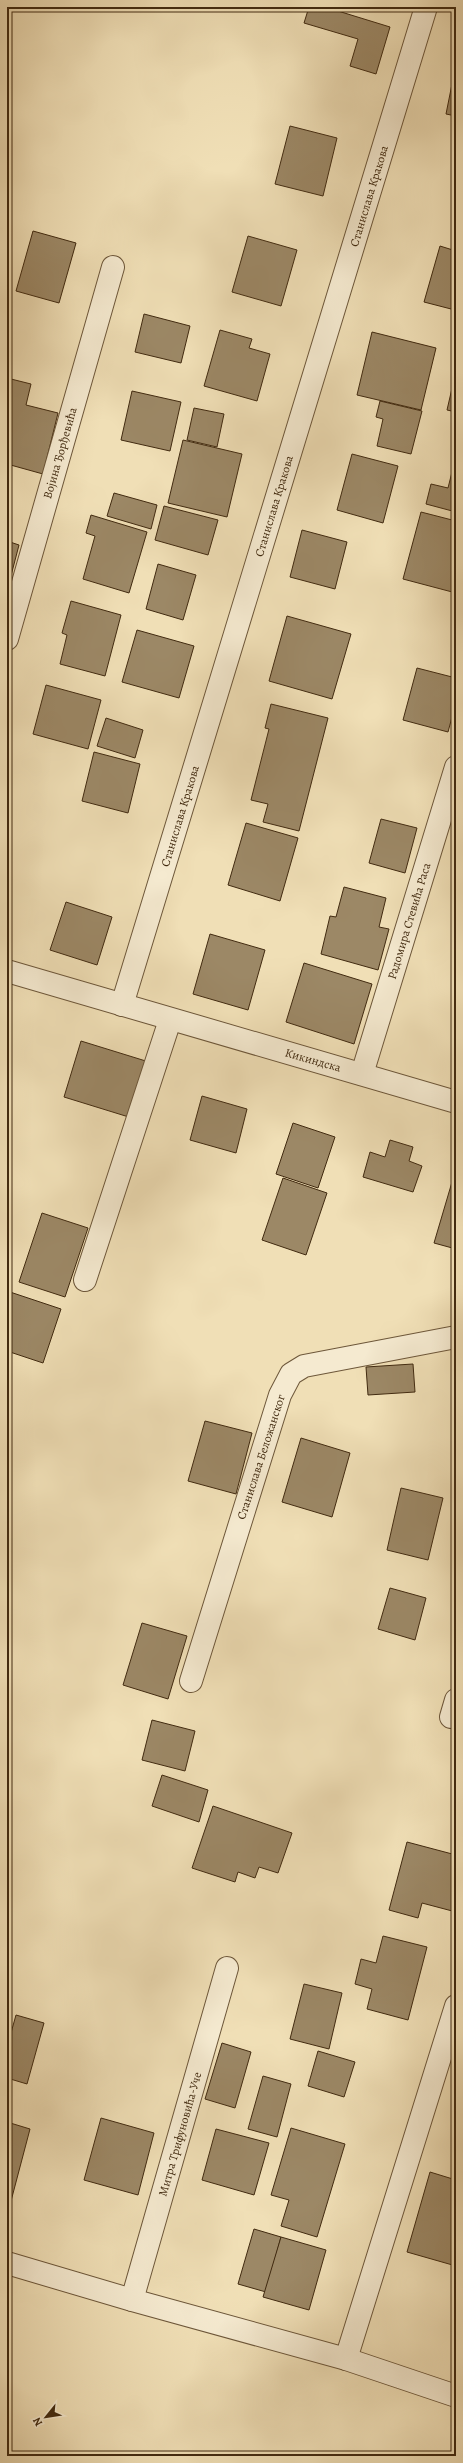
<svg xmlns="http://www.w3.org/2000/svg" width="463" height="2463" font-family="Alegreya,serif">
  <rect width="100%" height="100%" fill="#f0dfb6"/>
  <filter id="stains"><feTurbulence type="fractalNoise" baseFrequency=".005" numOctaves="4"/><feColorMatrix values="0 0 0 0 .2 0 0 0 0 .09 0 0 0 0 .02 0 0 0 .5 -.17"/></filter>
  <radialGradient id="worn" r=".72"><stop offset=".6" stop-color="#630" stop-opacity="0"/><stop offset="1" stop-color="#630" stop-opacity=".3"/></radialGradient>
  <g fill="#9c8866" stroke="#412a10">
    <polygon points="309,7 325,7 390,27 376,74 350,66 358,39 304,23"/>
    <polygon points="452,84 456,85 456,116 446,114"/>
    <polygon points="290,126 337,138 323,196 275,184"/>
    <polygon points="33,231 76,243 59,303 16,291"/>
    <polygon points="248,236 297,250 281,306 232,292"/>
    <polygon points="440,246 456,251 455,310 424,302"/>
    <polygon points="144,314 190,326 181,363 135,352"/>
    <polygon points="220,330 252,339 249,348 270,354 257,401 204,386"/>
    <polygon points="372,332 436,348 421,410 357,395"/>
    <polygon points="456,371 456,412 447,410"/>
    <polygon points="7,378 31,384 26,405 58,413 43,474 7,464"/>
    <polygon points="132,391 181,402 170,451 121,440"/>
    <polygon points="380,401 422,411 411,454 377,446 383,419 376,417"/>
    <polygon points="194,408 224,414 217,447 187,440"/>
    <polygon points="183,440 242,454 227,517 168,503"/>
    <polygon points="352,454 398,466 383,523 337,510"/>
    <polygon points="456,456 456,512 426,504 431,484 448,488"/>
    <polygon points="114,493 157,505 151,529 107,516"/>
    <polygon points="164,506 218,520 208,555 155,540"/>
    <polygon points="421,512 456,521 456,593 403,579"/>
    <polygon points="91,515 147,532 129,593 83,579 95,536 86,533"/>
    <polygon points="302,530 347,542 335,589 290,577"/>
    <polygon points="7,541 19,545 7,591"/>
    <polygon points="158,564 196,575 183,620 146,609"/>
    <polygon points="71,601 121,615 105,676 60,664 67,635 62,633"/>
    <polygon points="287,616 351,634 332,699 269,681"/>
    <polygon points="137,630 194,646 179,698 122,682"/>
    <polygon points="417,668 456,678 456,702 448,732 403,720"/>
    <polygon points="46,685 101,700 88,749 33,734"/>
    <polygon points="271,704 328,718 299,831 263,822 268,804 251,800 269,729 265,728"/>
    <polygon points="106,718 143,730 135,758 97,746"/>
    <polygon points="94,752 140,764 128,813 82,801"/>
    <polygon points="381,819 417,828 405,873 369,863"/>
    <polygon points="246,823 298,838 280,901 228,885"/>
    <polygon points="344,887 386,898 379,927 389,929 378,970 321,954 330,916 336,917"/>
    <polygon points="66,902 112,917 97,965 50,950"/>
    <polygon points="210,934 265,950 248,1010 193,994"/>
    <polygon points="304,963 372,984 354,1044 286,1022"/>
    <polygon points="81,1041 149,1062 132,1118 64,1097"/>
    <polygon points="202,1096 247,1109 236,1153 190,1140"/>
    <polygon points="293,1123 335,1137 318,1188 276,1174"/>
    <polygon points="390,1140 413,1147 409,1161 422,1166 413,1192 363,1177 370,1152 385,1157"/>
    <polygon points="283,1178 327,1193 306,1255 262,1240"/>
    <polygon points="452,1182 456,1183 456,1249 434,1243"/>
    <polygon points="42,1213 88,1228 65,1297 19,1282"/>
    <polygon points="7,1291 61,1309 43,1363 7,1351"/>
    <polygon points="413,1364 415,1392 368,1395 366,1367"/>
    <polygon points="205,1421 252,1433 236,1494 188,1481"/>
    <polygon points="301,1438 350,1453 332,1517 282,1502"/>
    <polygon points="401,1488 443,1498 428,1560 387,1550"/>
    <polygon points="390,1588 426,1598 415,1640 378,1629"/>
    <polygon points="142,1623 187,1636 168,1699 123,1685"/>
    <polygon points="152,1720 195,1731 185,1771 142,1760"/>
    <polygon points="162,1775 208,1790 199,1822 152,1806"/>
    <polygon points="213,1806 292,1833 278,1873 259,1867 255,1878 238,1872 235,1882 192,1868"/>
    <polygon points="407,1842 456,1855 456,1912 422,1903 418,1918 389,1910"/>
    <polygon points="383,1936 427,1947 408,2020 367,2009 372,1989 355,1984 361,1959 376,1963"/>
    <polygon points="304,1984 342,1993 329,2049 290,2039"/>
    <polygon points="16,2015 44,2023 27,2084 7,2078 7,2047"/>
    <polygon points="222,2043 251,2052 235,2108 205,2099"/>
    <polygon points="318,2051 355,2062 344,2097 308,2086"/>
    <polygon points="263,2076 291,2084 277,2137 248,2129"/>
    <polygon points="101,2118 154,2133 138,2195 84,2180"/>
    <polygon points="7,2122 30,2129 11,2201 7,2200"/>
    <polygon points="291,2128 345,2144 317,2237 281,2226 289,2200 271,2195"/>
    <polygon points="216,2129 269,2143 254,2195 202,2180"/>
    <polygon points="430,2172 456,2180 456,2266 407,2252"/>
    <polygon points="254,2229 281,2237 266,2292 238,2284"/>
    <polygon points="281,2237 326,2250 309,2310 263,2297"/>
  </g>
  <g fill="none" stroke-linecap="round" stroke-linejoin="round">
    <defs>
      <g id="minor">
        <polyline points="7,639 113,267"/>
        <polyline points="7,971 456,1102"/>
        <polyline points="122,1005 426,7"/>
        <polyline points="362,1074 456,767"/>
        <polyline points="85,1280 170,1020"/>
        <polyline points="191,1681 280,1395 291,1374 304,1366 456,1337"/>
        <polyline points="451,1717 456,1700"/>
        <polyline points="7,2263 132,2300 346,2359 456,2396"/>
        <polyline points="132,2300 227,1968"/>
        <polyline points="346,2359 456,2006"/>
      </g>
    </defs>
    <use href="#minor" stroke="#6d573a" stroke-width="24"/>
    <use href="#minor" stroke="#f5ead0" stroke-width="22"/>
  </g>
  <g text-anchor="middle" stroke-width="4" stroke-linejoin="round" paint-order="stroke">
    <g font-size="12" fill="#412a10" stroke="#f5ead0">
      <text transform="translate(369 196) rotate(-73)" y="4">Станислава Кракова</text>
      <text transform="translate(60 453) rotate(-74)" y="4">Војина Ђорђевића</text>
      <text transform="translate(274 506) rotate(-73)" y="4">Станислава Кракова</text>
      <text transform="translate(180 816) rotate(-73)" y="4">Станислава Кракова</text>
      <text transform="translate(409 921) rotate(-73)" y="4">Радомира Стевића Раса</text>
      <text transform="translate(313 1060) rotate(16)" y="4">Кикиндска</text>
      <text transform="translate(261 1457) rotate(-72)" y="4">Станислава Беложанског</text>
      <text transform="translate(180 2134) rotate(-74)" y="4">Митра Трифуновића-Уче</text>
    </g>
  </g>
  <rect width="463" height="2463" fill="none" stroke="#f0dfb6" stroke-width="24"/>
  <rect x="8" y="8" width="447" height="2447" fill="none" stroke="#412a10" stroke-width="2"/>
  <rect x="12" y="12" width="439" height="2439" fill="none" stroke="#412a10"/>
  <g transform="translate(46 2417) rotate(240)" stroke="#f5ead0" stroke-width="3" paint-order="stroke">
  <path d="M0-3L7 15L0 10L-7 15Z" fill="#412a10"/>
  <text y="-6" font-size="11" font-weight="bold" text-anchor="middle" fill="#412a10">N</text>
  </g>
  <rect width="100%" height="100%" filter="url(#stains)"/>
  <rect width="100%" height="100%" fill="url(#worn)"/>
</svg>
